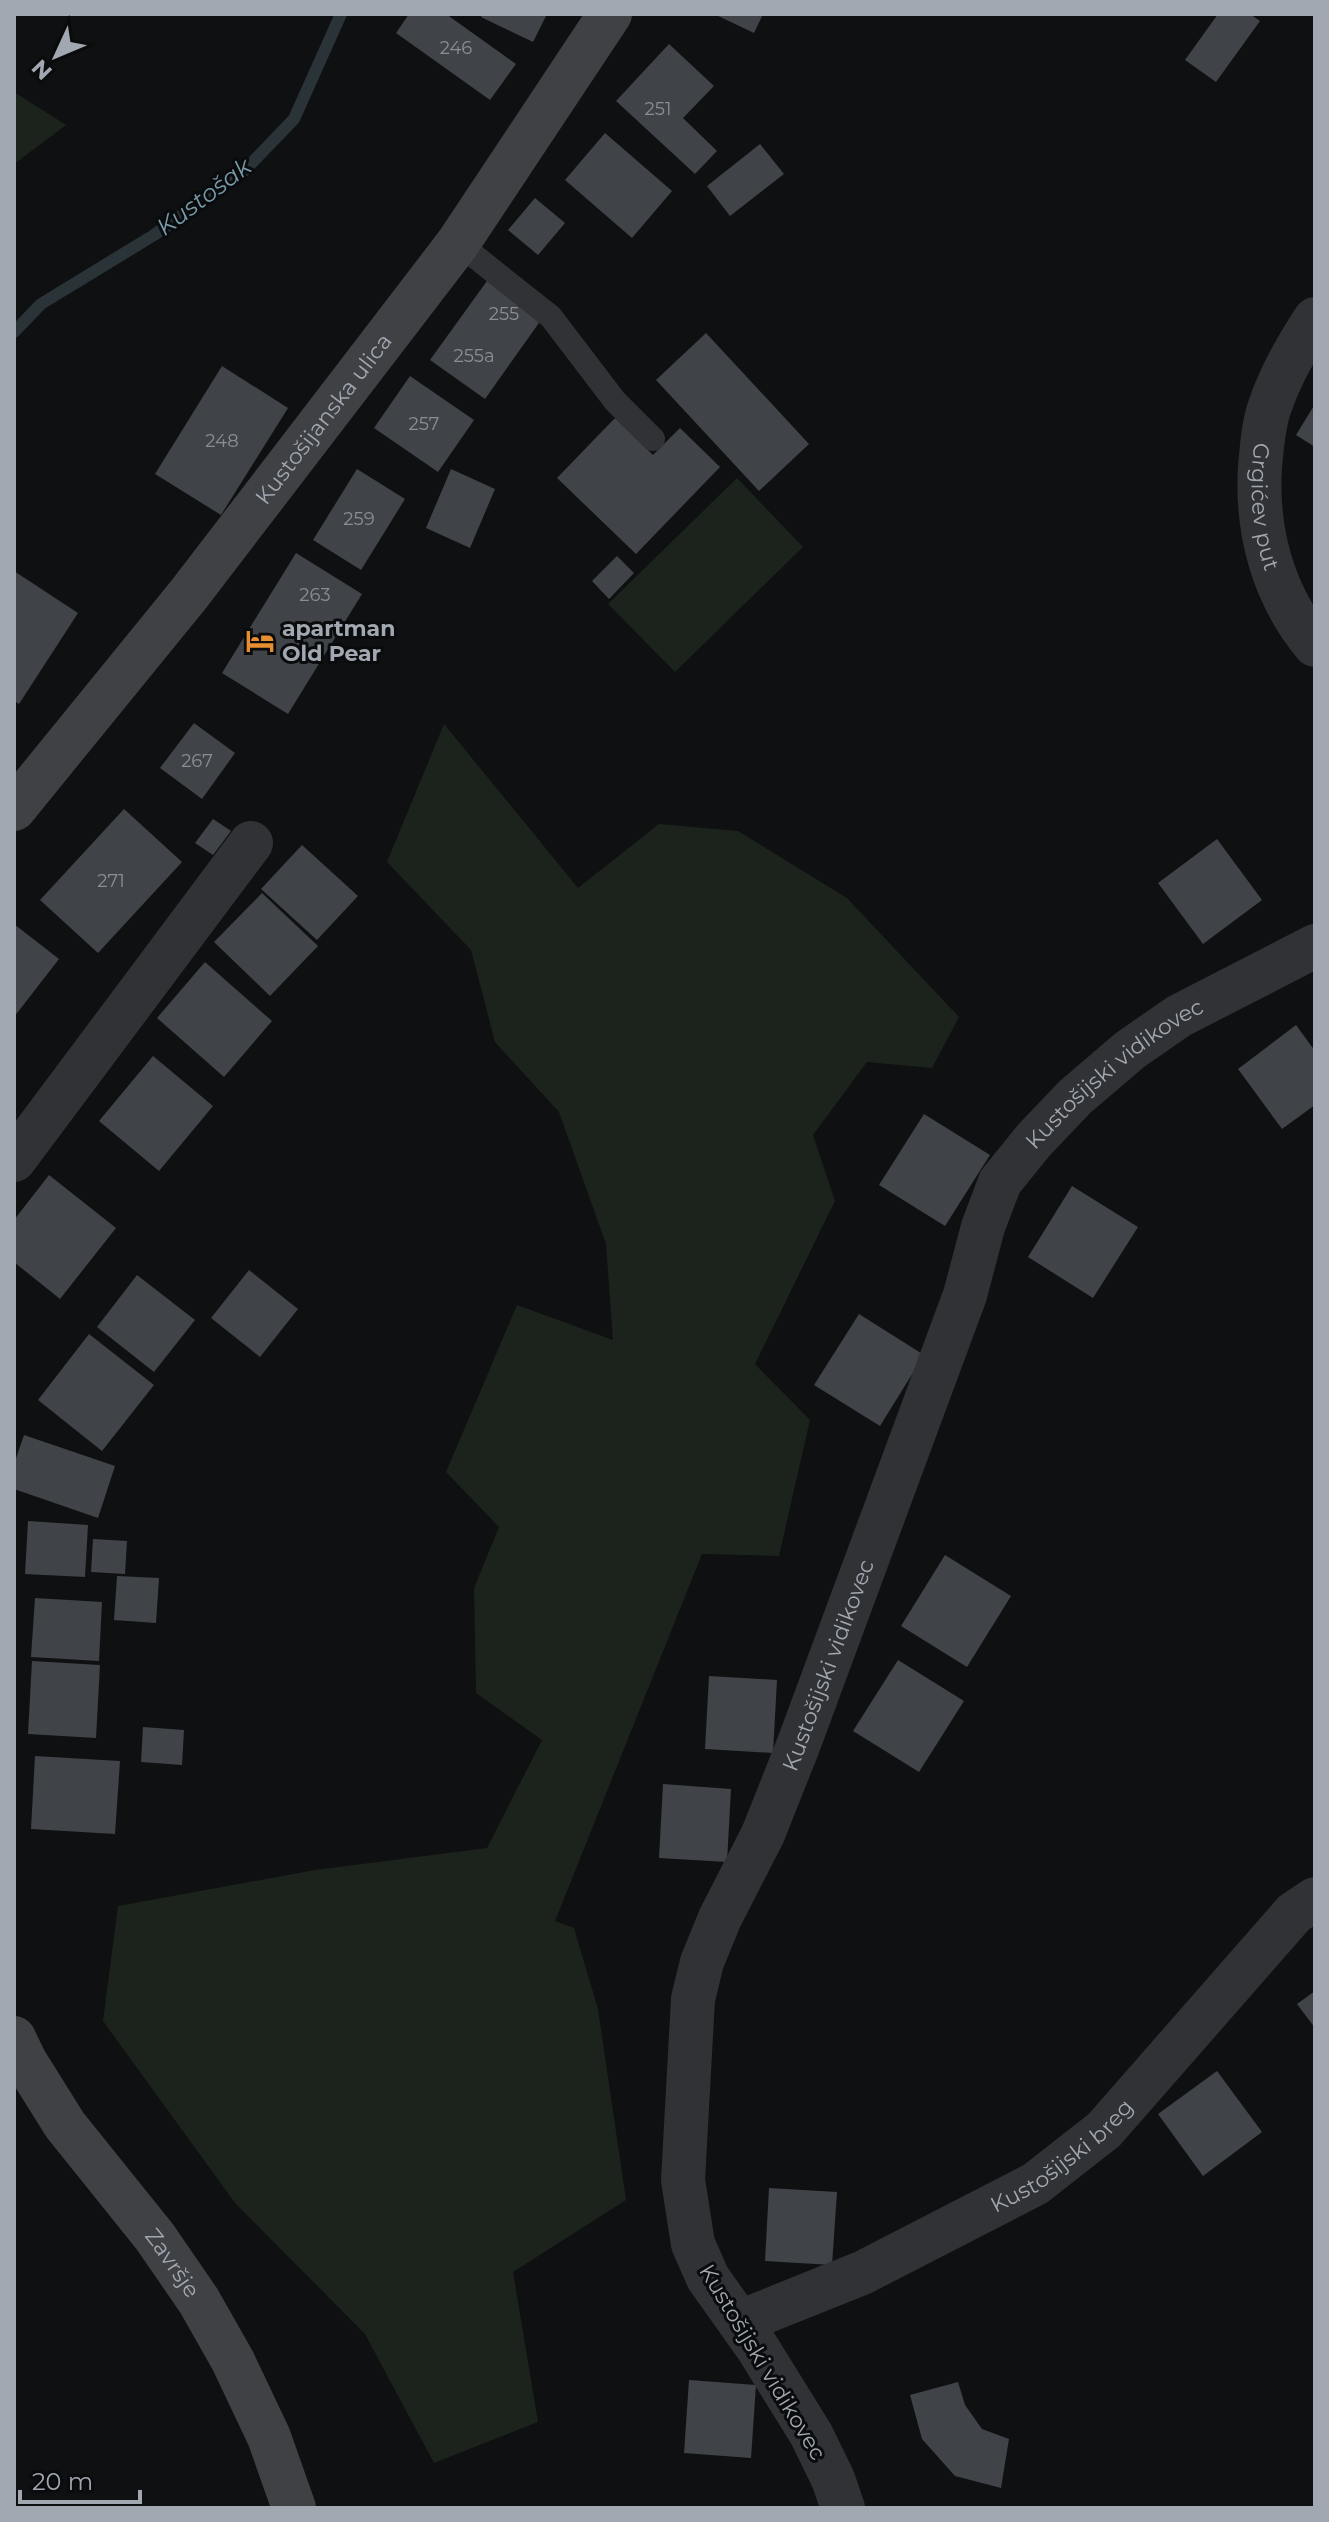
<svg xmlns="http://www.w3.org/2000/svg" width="1329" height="2522" font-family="Montserrat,sans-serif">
  <rect width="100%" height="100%" fill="#0f1011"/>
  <g fill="#1c231c">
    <polygon points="14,92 66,125 14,164"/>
    <polygon points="737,478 803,547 675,672 608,604"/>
    <polygon points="444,724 578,888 659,824 738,831 847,898 959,1017 932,1068 867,1062 813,1135 835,1201 755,1364 810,1420 779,1556 702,1554 555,1921 574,1928 598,2009 626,2200 513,2272 538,2422 434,2463 365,2334 235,2203 103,2021 118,1906 315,1870 487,1848 542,1740 476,1693 474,1588 499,1527 446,1472 517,1305 613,1340 606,1244 559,1112 495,1042 471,950 387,862"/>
  </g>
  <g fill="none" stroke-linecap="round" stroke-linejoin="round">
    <polyline stroke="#2a3438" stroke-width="12" points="14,332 41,304 154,235 245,170 294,119 341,14"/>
  </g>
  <g fill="#404347">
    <polygon points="409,14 446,14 516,64 490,100 396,33"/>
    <polygon points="482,14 547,14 533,42 481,17"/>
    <polygon points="714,14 763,14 754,33"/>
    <polygon points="1218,14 1250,14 1260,21 1216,82 1185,60"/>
    <polygon points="669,44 714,86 683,118 717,151 695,174 616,101"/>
    <polygon points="605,133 672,191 632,238 565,180"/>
    <polygon points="760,144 784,174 730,216 707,186"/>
    <polygon points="535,198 565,223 538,255 508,230"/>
    <polygon points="492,274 546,313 485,399 430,360"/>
    <polygon points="706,333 809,444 759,491 656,380"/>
    <polygon points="222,366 288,408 221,515 155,474"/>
    <polygon points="410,376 474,420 438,472 374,428"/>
    <polygon points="1315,404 1315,447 1296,435"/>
    <polygon points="615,418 653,455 680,428 720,467 636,554 557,478"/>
    <polygon points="357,469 405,499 361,570 313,540"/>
    <polygon points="451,469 495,489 470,548 426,528"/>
    <polygon points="296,553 362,594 288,714 222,673"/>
    <polygon points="617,556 634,573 609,599 592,581"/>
    <polygon points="14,571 78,613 19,704 14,701"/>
    <polygon points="194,723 235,753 202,799 160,768"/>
    <polygon points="124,809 182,862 98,953 40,900"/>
    <polygon points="213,819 231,831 213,855 195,843"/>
    <polygon points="1217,839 1262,900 1203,944 1158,883"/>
    <polygon points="302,845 358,896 317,940 261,889"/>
    <polygon points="262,893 318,946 270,996 214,942"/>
    <polygon points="14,924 59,959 14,1017"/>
    <polygon points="205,962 272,1021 224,1077 157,1018"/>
    <polygon points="1296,1025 1315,1051 1315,1105 1282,1129 1238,1069"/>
    <polygon points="153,1056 213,1106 159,1171 99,1121"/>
    <polygon points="924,1114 990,1155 945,1226 879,1185"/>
    <polygon points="49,1175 116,1228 60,1299 14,1262 14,1220"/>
    <polygon points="1072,1186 1138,1227 1093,1298 1028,1257"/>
    <polygon points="249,1270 298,1309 260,1357 211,1318"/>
    <polygon points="137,1275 195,1320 154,1372 97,1327"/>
    <polygon points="859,1314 924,1355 880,1426 814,1385"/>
    <polygon points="89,1334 154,1385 102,1451 38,1400"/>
    <polygon points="24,1435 115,1466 98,1518 14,1489 14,1464"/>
    <polygon points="28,1521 88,1525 85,1577 25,1574"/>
    <polygon points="93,1539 127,1541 125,1574 91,1572"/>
    <polygon points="945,1555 1011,1596 967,1667 901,1626"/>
    <polygon points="117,1576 159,1578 156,1623 114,1620"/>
    <polygon points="35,1598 102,1602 99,1661 31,1657"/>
    <polygon points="898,1660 964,1701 919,1772 853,1731"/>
    <polygon points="32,1661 100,1665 96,1738 28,1734"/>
    <polygon points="709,1676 777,1680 773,1753 705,1749"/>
    <polygon points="143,1727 184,1730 182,1765 141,1762"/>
    <polygon points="35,1756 120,1761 115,1834 31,1829"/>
    <polygon points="663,1784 731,1789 727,1862 659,1858"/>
    <polygon points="1315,1991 1315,2028 1297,2004"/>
    <polygon points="1217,2071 1262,2132 1203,2176 1158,2114"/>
    <polygon points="769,2188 837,2192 832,2265 765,2261"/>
    <polygon points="689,2380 756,2385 751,2458 684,2453"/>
    <polygon points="958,2382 965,2405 982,2429 1009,2439 1001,2488 955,2476 922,2439 910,2395"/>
  </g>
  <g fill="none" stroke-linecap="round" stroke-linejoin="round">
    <polyline stroke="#313235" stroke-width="24" points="458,243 551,317 615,401 653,439"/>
    <g stroke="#313235" stroke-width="44">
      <path id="s1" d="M 1315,319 C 1297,347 1281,374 1270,406 C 1263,425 1262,447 1260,467 C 1256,531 1273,595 1315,645"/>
      <polyline points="14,1160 251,843"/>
      <path id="s2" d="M 740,2322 L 862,2273 L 1035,2184 L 1104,2130 L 1294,1913 L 1315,1899"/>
      <path id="s3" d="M 843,2508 L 833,2479 L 811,2434 L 757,2347 L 708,2278 L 693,2244 L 683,2180 L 693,1999 L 702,1962 L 720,1918 L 763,1834 L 798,1746 L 965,1295 L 983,1227 L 1000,1182 L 1034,1140 L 1075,1097 L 1130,1050 L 1179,1016 L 1315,946"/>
    </g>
    <g stroke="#3f4145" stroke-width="44">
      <path id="s4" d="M 14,809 L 189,594 L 458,243 L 610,14"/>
      <path id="s5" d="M 14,2038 L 25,2061 L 65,2125 L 155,2237 L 199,2301 L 233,2361 L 269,2437 L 294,2508"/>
    </g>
  </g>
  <defs>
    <symbol id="hotel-bare" viewBox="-9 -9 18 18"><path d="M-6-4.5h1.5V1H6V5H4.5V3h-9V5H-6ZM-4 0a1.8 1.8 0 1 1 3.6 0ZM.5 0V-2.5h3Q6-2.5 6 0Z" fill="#e78e31" stroke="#0a0b0c" stroke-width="2.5" paint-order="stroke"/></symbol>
  </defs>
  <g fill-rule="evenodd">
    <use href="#hotel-bare" x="240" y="621" width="40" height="40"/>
  </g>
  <g text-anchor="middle" stroke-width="6" stroke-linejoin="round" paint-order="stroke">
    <g font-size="18" fill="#898f96">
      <text x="456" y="54">246</text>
      <text x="658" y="115">251</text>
      <text x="504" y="320">255</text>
      <text x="474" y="362">255a</text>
      <text x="424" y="430">257</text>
      <text x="222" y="447">248</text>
      <text x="359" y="525">259</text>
      <text x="315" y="601">263</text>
      <text x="197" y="767">267</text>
      <text x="111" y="887">271</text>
    </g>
    <g font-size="22" fill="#a1a8b1" stroke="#0a0b0c">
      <text dy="8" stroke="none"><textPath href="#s4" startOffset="498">Kustošijanska ulica</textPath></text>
      <text dy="8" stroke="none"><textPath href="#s1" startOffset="200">Grgićev put</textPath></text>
      <text dy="8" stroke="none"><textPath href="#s3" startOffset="1584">Kustošijski vidikovec</textPath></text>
      <text dy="8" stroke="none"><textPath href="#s3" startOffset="912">Kustošijski vidikovec</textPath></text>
      <text dy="8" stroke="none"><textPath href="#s2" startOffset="364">Kustošijski breg</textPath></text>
      <text dy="8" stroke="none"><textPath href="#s5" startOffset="276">Završje</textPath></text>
      <text transform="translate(763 2362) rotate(59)" y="8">Kustošijski vidikovec</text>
    </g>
    <g font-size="22" font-weight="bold" fill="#a1a8b1" stroke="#0a0b0c" text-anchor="start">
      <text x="282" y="636">apartman<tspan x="282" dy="25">Old Pear</tspan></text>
    </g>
    <g font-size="24" font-style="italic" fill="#799bab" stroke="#0a0b0c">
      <text transform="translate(204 197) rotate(-37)" y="8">Kustošak</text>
    </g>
  </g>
  <rect width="1329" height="2522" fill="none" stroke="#a1a8b1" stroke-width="32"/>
  <g transform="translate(56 56) rotate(226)" stroke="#0a0b0c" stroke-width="6" paint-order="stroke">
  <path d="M0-6L14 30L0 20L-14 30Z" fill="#a1a8b1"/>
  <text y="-12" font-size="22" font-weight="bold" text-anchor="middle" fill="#a1a8b1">N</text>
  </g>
  <path d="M20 2490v12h120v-12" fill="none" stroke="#a1a8b1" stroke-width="4"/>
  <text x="32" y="2490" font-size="24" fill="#a1a8b1" stroke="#0a0b0c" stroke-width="6" paint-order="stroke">20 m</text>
</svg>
